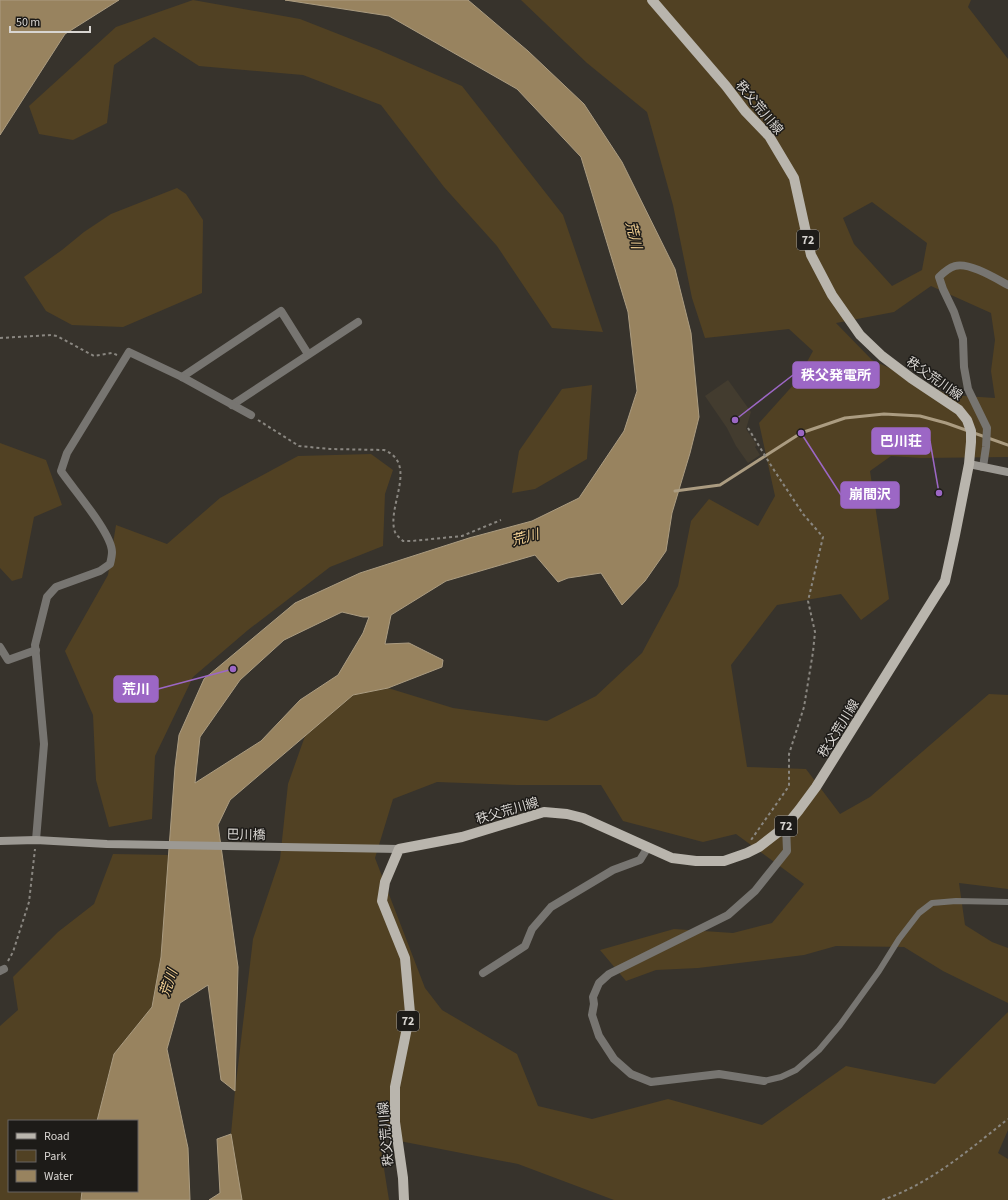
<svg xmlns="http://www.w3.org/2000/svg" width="1008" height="1200" font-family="'Source Sans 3','Noto Sans JP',sans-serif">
  <rect width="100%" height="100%" fill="#37332c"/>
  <polygon fill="#433c2f" points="728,380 751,412 746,429 757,445 755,447 760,455 748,463 736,446 727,428 705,396"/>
  <g fill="#514123" fill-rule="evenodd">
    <polygon points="193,0 300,19 379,50 462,86 563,215 603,332 552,328 497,246 444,187 381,105 303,75 199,66 154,37 114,65 107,123 73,140 39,134 29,106 116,27"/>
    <path d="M 521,0 L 971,0 L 968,7 L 1008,59 L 1008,457 L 921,458 L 891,456 L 870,471 L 889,599 L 861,620 L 841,594 L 777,605 L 731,665 L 747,767 L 806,769 L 840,814 L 870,797 L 989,694 L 1008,695 L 1008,889 L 959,883 L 965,925 L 992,942 L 1008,948 L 1008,1003 L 943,971 L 904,947 L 836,946 L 804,955 L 698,968 L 656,970 L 626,981 L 600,950 L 674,929 L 733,933 L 772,923 L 804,884 L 736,834 L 703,842 L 623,821 L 601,785 L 517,785 L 437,782 L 393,799 L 375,858 L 425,988 L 442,1010 L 517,1054 L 538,1106 L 592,1119 L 668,1099 L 762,1125 L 846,1066 L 935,1084 L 1008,1012 L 1008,1130 L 998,1153 L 1008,1159 L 1008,1200 L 614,1200 L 518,1164 L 379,1137 L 389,1200 L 241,1200 L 231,1134 L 235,1091 L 253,939 L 280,859 L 288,784 L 305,736 L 353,695 L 388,688 L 453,708 L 547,721 L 596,696 L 642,653 L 678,586 L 691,521 L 709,499 L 758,526 L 775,496 L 759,423 L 796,382 L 813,351 L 789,329 L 705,338 L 692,298 L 673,205 L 647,112 L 587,63 ZM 872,202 L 927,243 L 922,270 L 892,286 L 854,244 L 843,218 ZM 931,286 L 991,313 L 995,340 L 991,371 L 995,398 L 949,395 L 872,360 L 836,323 L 894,312 Z"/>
    <polygon points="177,188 186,194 203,220 202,293 123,327 72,325 46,311 24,277 62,250 84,232 111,214"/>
    <polygon points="592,385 587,459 535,489 512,493 519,451 562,389"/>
    <polygon points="0,443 46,460 62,505 34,517 22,578 12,581 0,568"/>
    <polygon points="371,454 393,470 385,494 383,546 330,567 248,630 193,677 155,756 152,819 109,827 96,780 93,715 65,651 108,575 116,525 167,544 220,498 298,456"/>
    <polygon points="113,854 169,855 161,957 152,1007 114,1054 97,1121 9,1121 9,1191 82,1191 81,1200 0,1200 0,1026 18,1010 13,977 58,932 94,904"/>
  </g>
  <g fill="#98835f" stroke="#ab9c81" fill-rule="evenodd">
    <polygon points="0,0 119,0 65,34 0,135"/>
    <path d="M 285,0 L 468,0 L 528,51 L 584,104 L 622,162 L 675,269 L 691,333 L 699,417 L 690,453 L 672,513 L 666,551 L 645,581 L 622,605 L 601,573 L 568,578 L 558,582 L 535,555 L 446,581 L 391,615 L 385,644 L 409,643 L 443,660 L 442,667 L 388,688 L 353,695 L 230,800 L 218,825 L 238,967 L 235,1091 L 221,1080 L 208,985 L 180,1003 L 167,1049 L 188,1148 L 190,1200 L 81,1200 L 82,1191 L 137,1191 L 137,1121 L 97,1121 L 114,1054 L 152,1007 L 161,957 L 175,767 L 179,735 L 204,679 L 295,603 L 360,573 L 469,538 L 532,521 L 579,498 L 624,431 L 637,391 L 628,312 L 581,157 L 517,89 L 389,16 ZM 342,612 L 363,617 L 369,617 L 363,633 L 338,675 L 300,700 L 261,741 L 195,783 L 200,737 L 240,680 L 284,640 Z"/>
    <polygon points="231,1134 242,1200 209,1200 220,1193 217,1139"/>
  </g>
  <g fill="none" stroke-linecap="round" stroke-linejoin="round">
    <polyline stroke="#ab9c81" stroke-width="3" points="675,491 720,485 801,433 845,418 884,414 920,416 946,423 1008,445"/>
    <g stroke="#8a8781" stroke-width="2" stroke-dasharray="3 3" stroke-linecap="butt">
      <polyline points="0,338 51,335 57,336 94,356 112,353 117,355"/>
      <path d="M 258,420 L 299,446 L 330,449 L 384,450 C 419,464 386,507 395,532 C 396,535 400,538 403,541 L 412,541 L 462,536 L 501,520"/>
      <polyline points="748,428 772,467 803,514 823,537 808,601 815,632 813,652 804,707 789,754 789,786 751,840"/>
      <polyline points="8,961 13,952 29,902 35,849"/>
      <path d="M 882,1200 C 929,1185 970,1149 1008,1119"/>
    </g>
    <polyline stroke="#777571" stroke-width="6" points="764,1081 781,1077 796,1070 819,1050 840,1025 879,971 899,939 919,913 932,903 956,901 1008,902"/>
    <g stroke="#777571" stroke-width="8">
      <polyline points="182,377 281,311 308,354"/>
      <polyline points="232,405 358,322"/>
      <path d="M 983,467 L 986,447 L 987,428 L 968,389 L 964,367 L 963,339 L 954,312 L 943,289 L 939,277 C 943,273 948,268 955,266 C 969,262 995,278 1008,285"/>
      <polyline points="0,647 8,660 36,650"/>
      <path d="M 36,840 L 44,744 L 35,645 L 47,597 L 56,587 L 100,571 L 110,564 C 111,560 112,556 112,552 C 112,533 73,489 61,471 L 67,453 L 129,352 L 182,377 L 251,415"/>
      <polyline points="0,971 4,969"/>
      <polyline points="483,973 525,946 532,929 551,907 613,870 640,860 648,847"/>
      <polyline points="764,1081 719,1074 651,1082 631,1074 614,1059 599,1036 592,1015 594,1004 593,997 599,983 609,974 728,915 755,891 787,851 786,826"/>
    </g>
    <g stroke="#9c9993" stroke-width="8">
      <polyline points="969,464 1008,472"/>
      <polyline points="0,841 36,840 107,844 399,849"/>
    </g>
    <polyline stroke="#b9b5ad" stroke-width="10" points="404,1200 403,1178 395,1122 395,1087 410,1013 405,958 382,901 385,882 399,849 462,837 544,812 567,814 583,818 672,858 696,861 724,861 747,853 759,847 786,826 799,810 816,787 928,608 945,581 955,535 969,464 971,442 971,431 967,420 959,410 911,378 882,356 860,335 832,295 811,255 794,178 769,136 745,111 726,86 652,0"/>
  </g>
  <g text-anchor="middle" stroke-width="3" stroke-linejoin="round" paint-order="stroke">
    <g fill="#1d1b18" stroke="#a09d9a" stroke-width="1">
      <rect x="797" y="230" width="22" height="20" rx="3"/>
      <rect x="775" y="816" width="22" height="20" rx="3"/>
      <rect x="397" y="1011" width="22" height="20" rx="3"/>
    </g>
    <g font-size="12" font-weight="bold" fill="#d8d5d1">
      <text x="808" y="244">72</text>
      <text x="786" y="830">72</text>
      <text x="408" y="1025">72</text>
    </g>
    <g font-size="13" fill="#d8d5d1" stroke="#1d1b18">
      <text transform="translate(760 107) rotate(50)" y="5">秩父荒川線</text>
      <text transform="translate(935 378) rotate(35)" y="5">秩父荒川線</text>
      <text transform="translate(838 728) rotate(-58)" y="5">秩父荒川線</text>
      <text transform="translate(507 810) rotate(-16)" y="5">秩父荒川線</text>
      <text transform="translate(246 834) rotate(1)" y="5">巴川橋</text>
      <text transform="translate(385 1134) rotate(-95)" y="5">秩父荒川線</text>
    </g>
    <g font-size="14" font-style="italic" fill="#eecc90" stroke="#1d1b18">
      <text transform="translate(634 235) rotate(77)" y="5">荒川</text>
      <text transform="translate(525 537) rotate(-15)" y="5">荒川</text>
      <text transform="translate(168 983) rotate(-71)" y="5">荒川</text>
    </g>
  </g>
  <path fill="none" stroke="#9c67c5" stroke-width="1.5" d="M735 420L793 375M939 493L930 441M801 433L841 495M233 669L158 689"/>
  <g fill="#9c67c5" stroke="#1d1b18" stroke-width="1.5">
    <circle cx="735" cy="420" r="4"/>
    <circle cx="939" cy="493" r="4"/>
    <circle cx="801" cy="433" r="4"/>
    <circle cx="233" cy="669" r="4"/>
  </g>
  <g fill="#9c67c5" stroke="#9c67c5" stroke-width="1.5">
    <rect x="793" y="362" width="86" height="26" rx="4"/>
    <rect x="872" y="428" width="58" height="26" rx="4"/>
    <rect x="841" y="482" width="58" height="26" rx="4"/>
    <rect x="114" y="676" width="44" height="26" rx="4"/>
  </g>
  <g font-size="14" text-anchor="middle" font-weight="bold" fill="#fff">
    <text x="836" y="380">秩父発電所</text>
    <text x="901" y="446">巴川荘</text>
    <text x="870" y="499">崩間沢</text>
    <text x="136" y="694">荒川</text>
  </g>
  <rect x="8" y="1120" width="130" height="72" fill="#1d1b18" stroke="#686562"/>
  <rect x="16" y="1133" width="20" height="6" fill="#b9b5ad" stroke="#686562"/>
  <text x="44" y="1140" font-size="12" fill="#d8d5d1">Road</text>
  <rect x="16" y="1150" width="20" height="12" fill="#514123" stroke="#686562"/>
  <text x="44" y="1160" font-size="12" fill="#d8d5d1">Park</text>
  <rect x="16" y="1170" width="20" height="12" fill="#98835f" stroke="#686562"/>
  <text x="44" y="1180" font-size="12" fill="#d8d5d1">Water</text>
  <path d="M10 26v6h80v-6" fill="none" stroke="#d8d5d1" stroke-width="2"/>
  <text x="16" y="26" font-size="12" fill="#d8d5d1" stroke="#1d1b18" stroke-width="3" paint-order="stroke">50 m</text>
</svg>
